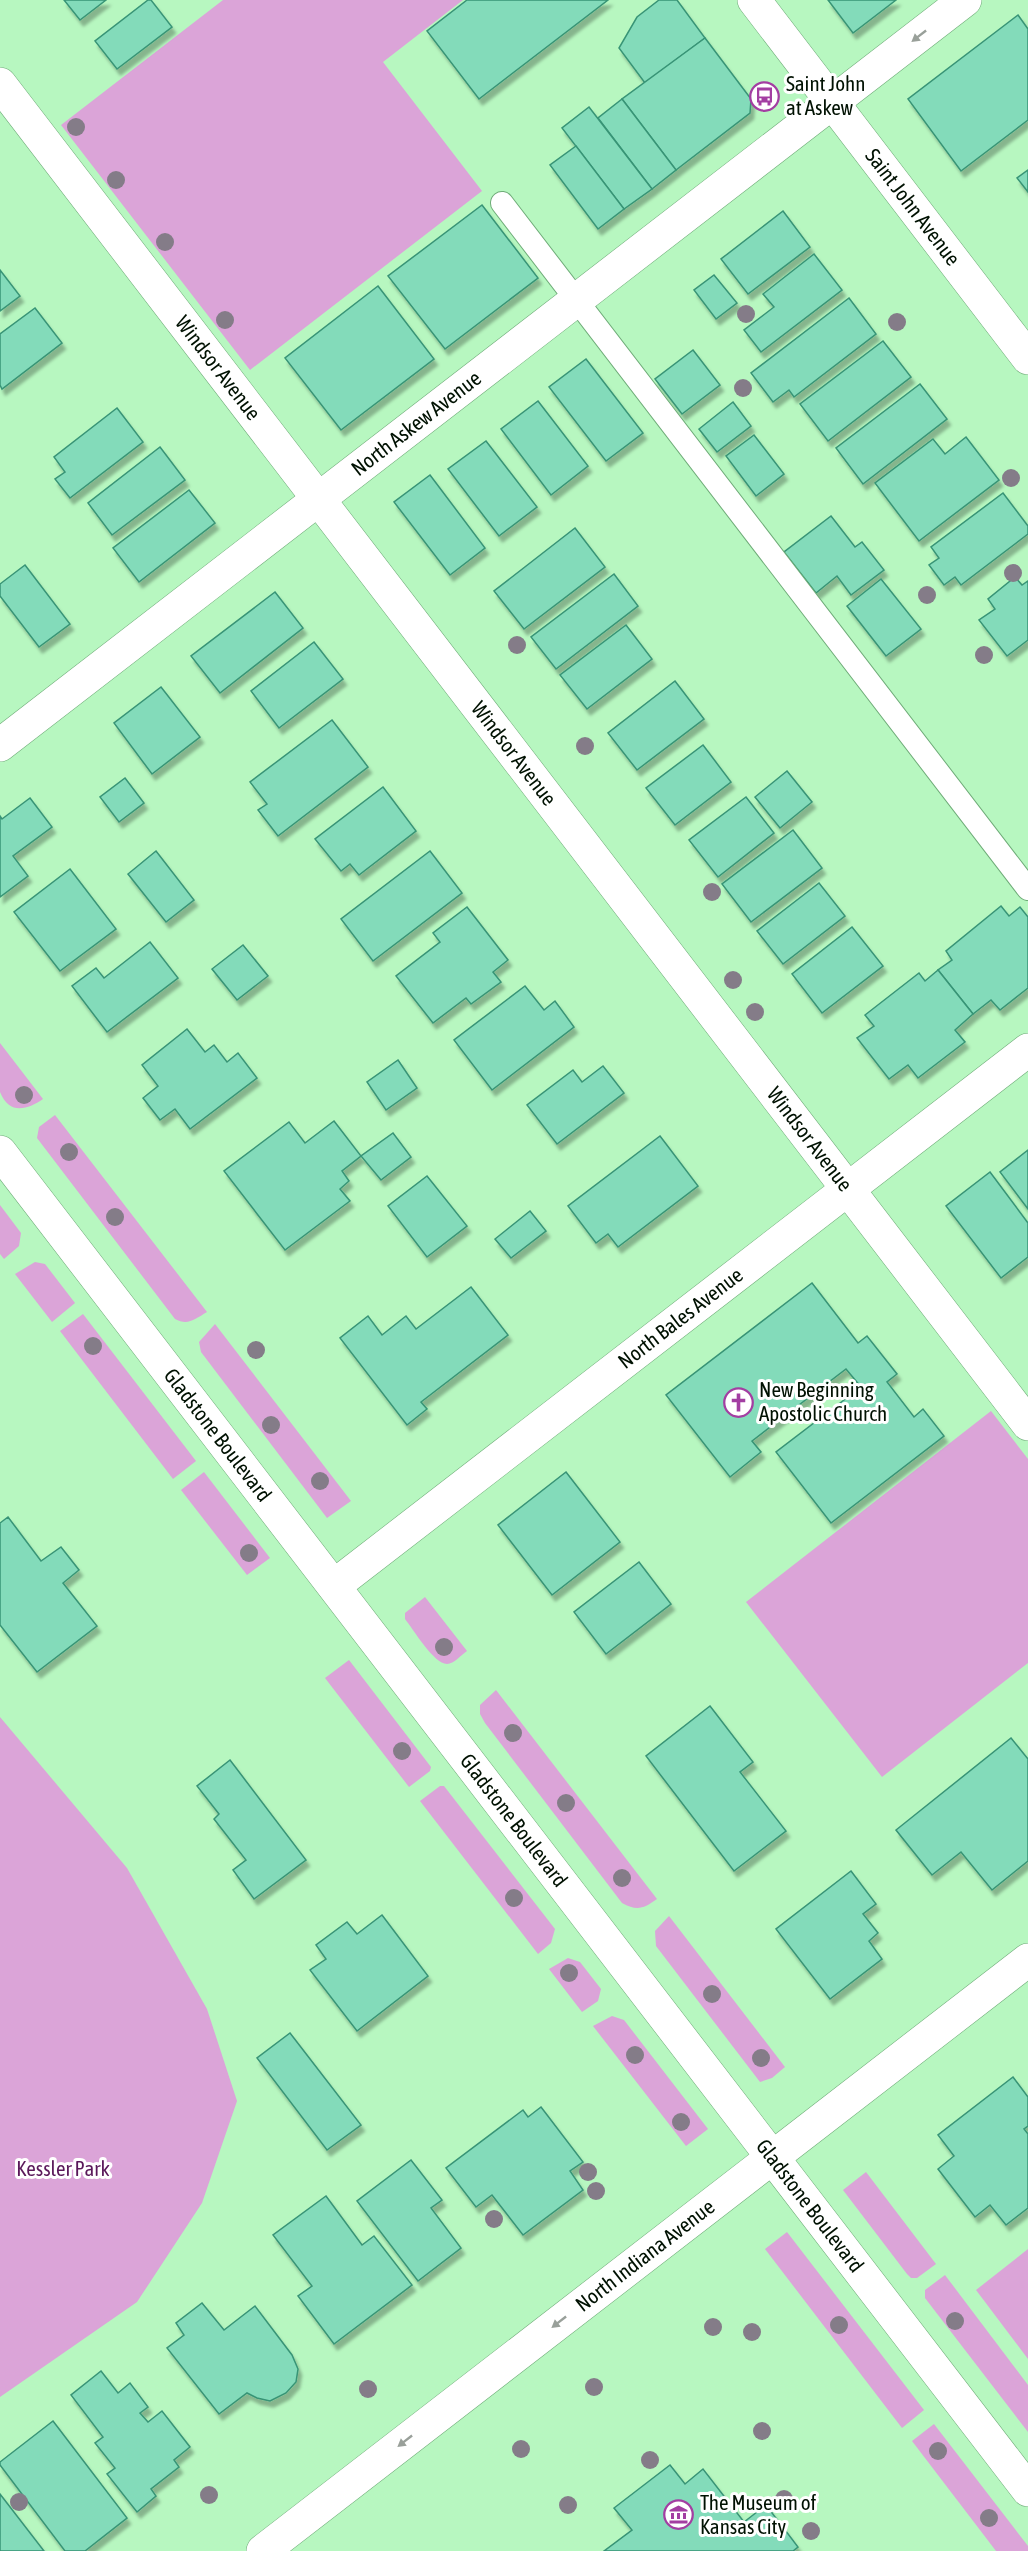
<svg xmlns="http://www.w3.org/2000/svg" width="1028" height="2551" font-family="'Asap Condensed',sans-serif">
  <defs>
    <filter id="shadow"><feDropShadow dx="3.5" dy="6" stdDeviation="1.5" flood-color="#0004"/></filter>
  </defs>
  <rect width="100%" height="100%" fill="#b7f7c0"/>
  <g fill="#dba4d8">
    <polygon points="223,0 463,0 383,62 482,191 250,370 61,125"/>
    <path d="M 0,1043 L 43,1099 C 27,1110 9,1115 0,1092 C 0,1082 0,1055 0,1043 Z"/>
    <path d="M 55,1115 L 207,1312 C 195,1319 188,1326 175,1319 L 37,1138 L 39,1127 Z"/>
    <polygon points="0,1205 21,1233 19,1246 4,1259 0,1254"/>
    <polygon points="35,1262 45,1264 75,1303 52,1322 15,1274"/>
    <polygon points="83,1314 196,1461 173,1479 60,1331"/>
    <polygon points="215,1324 351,1501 327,1518 201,1352 199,1342"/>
    <polygon points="991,1411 1028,1459 1028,1663 882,1777 746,1602"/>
    <polygon points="204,1472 270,1558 247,1575 181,1490"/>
    <path d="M 425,1597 L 467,1651 C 461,1655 454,1664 447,1664 C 434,1664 413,1629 405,1619 L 405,1613 Z"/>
    <polygon points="349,1660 431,1767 430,1771 409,1787 325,1678"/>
    <path d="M 496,1690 L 657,1899 C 643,1909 637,1911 622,1903 L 485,1723 L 480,1714 L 480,1705 Z"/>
    <polygon points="0,1717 127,1868 207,2009 237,2101 202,2203 137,2302 0,2397"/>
    <polygon points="440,1786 444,1786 555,1929 551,1943 538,1954 420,1801"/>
    <polygon points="669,1916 785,2067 772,2078 760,2082 656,1946 655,1931"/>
    <polygon points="568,1958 580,1962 601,1989 598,2001 582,2012 549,1969"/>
    <polygon points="612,2016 624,2020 708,2129 686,2146 593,2026"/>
    <polygon points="866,2172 936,2264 917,2278 911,2278 907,2274 843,2190"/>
    <polygon points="787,2232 924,2410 902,2428 765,2249"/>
    <polygon points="1028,2249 1028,2359 976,2290"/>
    <polygon points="945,2275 1028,2385 1028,2432 925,2298 925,2290"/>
    <polygon points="934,2424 1028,2546 1028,2551 996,2551 912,2441"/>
  </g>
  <g fill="#83dbba" stroke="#389476" stroke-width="1.5" filter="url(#shadow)">
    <polygon points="64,0 106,0 80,20"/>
    <polygon points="148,0 151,0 172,27 117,69 95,41"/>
    <polygon points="467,0 608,0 479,99 427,31"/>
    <polygon points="659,0 677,0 705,38 645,83 619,48 637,17"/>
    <polygon points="828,0 896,0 853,33"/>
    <polygon points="1018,15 1028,29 1028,120 961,171 908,99"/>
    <polygon points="705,38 751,99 750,113 676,170 622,99"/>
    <polygon points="622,99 676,170 652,189 598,118"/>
    <polygon points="589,107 652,189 624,209 562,128"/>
    <polygon points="576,146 624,209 598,229 550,165"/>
    <polygon points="1028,170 1028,192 1017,178"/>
    <polygon points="482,205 538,278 445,349 388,276"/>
    <polygon points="783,211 810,247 748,294 721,259"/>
    <polygon points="814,254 842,290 761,352 744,330 774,307 763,294"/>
    <polygon points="0,270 20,296 0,311"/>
    <polygon points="714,275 737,303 716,319 694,290"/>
    <polygon points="378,286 434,359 341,430 285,358"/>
    <polygon points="849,298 876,334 794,397 789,390 773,402 751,373"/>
    <polygon points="35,308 62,343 2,389 0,385 0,334"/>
    <polygon points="883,341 911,377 828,441 800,404"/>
    <polygon points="693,350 720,385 682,414 655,379"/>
    <polygon points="586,359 643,433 606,461 549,387"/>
    <polygon points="920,384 947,419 863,484 836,448"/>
    <polygon points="538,401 588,466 551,495 501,429"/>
    <polygon points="733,402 751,426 717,452 699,429"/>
    <polygon points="117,408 143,442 70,498 55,479 65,472 54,457"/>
    <polygon points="754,435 784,474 756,496 726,456"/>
    <polygon points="966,437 999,480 919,541 875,483 933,439 945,454"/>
    <polygon points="486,441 537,507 499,536 448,469"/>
    <polygon points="160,447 185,480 112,535 88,503"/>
    <polygon points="430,475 485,548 450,575 394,502"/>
    <polygon points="189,490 215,523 139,582 113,548"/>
    <polygon points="1003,493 1028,526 1028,534 961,585 955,577 944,585 929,565 939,558 931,547"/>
    <polygon points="831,516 855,547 862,542 884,570 851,595 837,576 816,593 784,552"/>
    <polygon points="575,528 605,567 524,629 494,591"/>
    <polygon points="25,565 70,624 39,647 0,596 0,584"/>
    <polygon points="614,574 638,606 556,669 531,637"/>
    <polygon points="1015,577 1022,585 1028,581 1028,640 1007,656 979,620 995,609 988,599"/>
    <polygon points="881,579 921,629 886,656 847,606"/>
    <polygon points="275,592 303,628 220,693 191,656"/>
    <polygon points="626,625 652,659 587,709 560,675"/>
    <polygon points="314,642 343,679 279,728 251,691"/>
    <polygon points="675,681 704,719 637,770 608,733"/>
    <polygon points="161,687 200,737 152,774 114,723"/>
    <polygon points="332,720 368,767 278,836 258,810 267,804 250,782"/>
    <polygon points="703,745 731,782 675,825 646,788"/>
    <polygon points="787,771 812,802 780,828 755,797"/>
    <polygon points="125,778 144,803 119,822 100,797"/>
    <polygon points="383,787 416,831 359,875 350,864 341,871 315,839"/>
    <polygon points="746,797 774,833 718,877 689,840"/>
    <polygon points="30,798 52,827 13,856 28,876 0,897 0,816 2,819"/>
    <polygon points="793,830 822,868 751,922 722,884"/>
    <polygon points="156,851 194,900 166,922 128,874"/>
    <polygon points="430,851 462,893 373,961 341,919"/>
    <polygon points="70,869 116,929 60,971 14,912"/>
    <polygon points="819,883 845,916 783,964 757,931"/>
    <polygon points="1001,906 1009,916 1020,907 1028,917 1028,988 1000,1010 991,1000 973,1014 938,970 952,960 946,951"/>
    <polygon points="467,907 508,960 493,972 501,982 471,1004 466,998 433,1023 396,976 440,942 433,933"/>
    <polygon points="852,927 883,966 822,1013 792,974"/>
    <polygon points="150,942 178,978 107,1032 72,986 96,968 104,978"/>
    <polygon points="243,945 268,976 237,1000 212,969"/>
    <polygon points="938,970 973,1014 955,1030 965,1042 918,1078 908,1065 889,1079 857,1038 874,1026 865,1015 919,973 925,981"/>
    <polygon points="525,986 544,1010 555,1001 574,1027 492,1090 454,1040"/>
    <polygon points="187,1029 205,1052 214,1045 227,1062 238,1053 257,1078 190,1129 175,1109 160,1120 143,1098 158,1086 142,1065"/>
    <polygon points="398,1060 417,1088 386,1110 367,1082"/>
    <polygon points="603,1066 624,1093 557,1144 527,1105 573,1070 582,1082"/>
    <polygon points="334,1121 361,1156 342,1171 349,1181 340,1189 350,1201 285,1250 224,1171 289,1122 305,1143"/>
    <polygon points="393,1133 411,1157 381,1180 361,1156"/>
    <polygon points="660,1136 698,1186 618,1247 608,1234 596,1243 568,1206"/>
    <polygon points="1028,1150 1028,1209 1000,1172"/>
    <polygon points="990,1172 1028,1223 1028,1257 1001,1278 946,1206"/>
    <polygon points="427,1176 467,1226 427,1257 388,1206"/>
    <polygon points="530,1211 546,1231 511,1258 495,1239"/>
    <polygon points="812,1283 858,1343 867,1336 897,1374 887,1382 914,1417 923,1409 944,1436 831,1523 776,1452 861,1387 846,1369 752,1441 761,1452 730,1477 666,1395"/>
    <polygon points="471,1287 508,1335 421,1402 427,1409 407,1425 340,1338 368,1316 382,1335 406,1316 416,1329"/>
    <polygon points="566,1472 620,1542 552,1595 498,1525"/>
    <polygon points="8,1517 41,1561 61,1547 79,1570 63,1583 97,1626 37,1672 0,1625 0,1523"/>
    <polygon points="639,1562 671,1604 606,1654 574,1612"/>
    <polygon points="710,1706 753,1762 740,1772 786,1831 734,1871 646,1756"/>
    <polygon points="1011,1738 1028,1759 1028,1861 992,1890 961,1852 932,1875 896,1830"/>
    <polygon points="230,1760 306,1860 254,1899 233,1870 246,1860 214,1819 219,1814 197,1786"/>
    <polygon points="851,1871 876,1904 863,1914 878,1933 869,1941 882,1959 830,1999 776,1929"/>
    <polygon points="382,1915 428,1976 357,2031 310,1970 326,1959 316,1945 347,1922 357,1934"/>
    <polygon points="290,2033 361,2125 327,2150 257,2058"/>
    <polygon points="1013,2077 1028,2097 1028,2126 1024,2129 1028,2134 1028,2208 1006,2225 990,2205 975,2217 938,2169 954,2156 938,2135"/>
    <polygon points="541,2107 583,2162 570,2171 583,2190 523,2235 492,2195 476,2207 446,2168 523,2110 528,2117"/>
    <polygon points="411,2160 442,2200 431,2208 461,2248 418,2281 357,2201"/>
    <polygon points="326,2196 362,2245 374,2236 412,2285 334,2344 298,2296 312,2286 273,2235"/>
    <polygon points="202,2303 224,2330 255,2306 292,2355 298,2369 296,2382 286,2393 270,2401 257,2398 247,2393 219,2414 167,2348 184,2335 176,2323"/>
    <polygon points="101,2371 118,2393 130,2383 148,2407 140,2413 148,2422 162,2411 190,2447 174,2460 179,2467 151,2489 156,2496 137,2512 107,2474 115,2468 95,2443 103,2437 71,2395"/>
    <polygon points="53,2421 127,2518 85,2551 65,2551 0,2465 0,2462"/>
    <polygon points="670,2465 685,2484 703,2469 744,2522 766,2505 798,2547 793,2551 604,2551 632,2530 614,2508"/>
    <polygon points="0,2494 44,2551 0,2551"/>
  </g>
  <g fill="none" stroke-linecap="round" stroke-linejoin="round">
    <defs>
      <polyline id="service" points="502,203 1028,889"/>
      <g id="minor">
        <path id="s1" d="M 0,84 L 1028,1424"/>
        <path id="s2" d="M 0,745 L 965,0"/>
        <path id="s3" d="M 334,1586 L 1028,1050"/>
        <path id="s4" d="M 263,2551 L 1028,1960"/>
      </g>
      <g id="tertiary">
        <path id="s5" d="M 754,0 L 1028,358"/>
        <path id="s6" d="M 0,1152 L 1028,2490"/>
      </g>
    </defs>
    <use href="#service" stroke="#6fac78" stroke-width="24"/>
    <use href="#minor" stroke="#6fac78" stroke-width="34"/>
    <use href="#tertiary" stroke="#6fac78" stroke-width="34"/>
    <use href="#service" stroke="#fff" stroke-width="22"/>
    <use href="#minor" stroke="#fff" stroke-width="33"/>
    <use href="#tertiary" stroke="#fff" stroke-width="33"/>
  </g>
  <g fill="#847c88">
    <circle cx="76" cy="127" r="9"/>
    <circle cx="116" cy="180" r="9"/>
    <circle cx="165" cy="242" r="9"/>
    <circle cx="746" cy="314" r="9"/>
    <circle cx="225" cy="320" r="9"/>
    <circle cx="897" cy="322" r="9"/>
    <circle cx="743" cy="388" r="9"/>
    <circle cx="1011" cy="478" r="9"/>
    <circle cx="1013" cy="573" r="9"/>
    <circle cx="927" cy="595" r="9"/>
    <circle cx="517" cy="645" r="9"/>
    <circle cx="984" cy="655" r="9"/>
    <circle cx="585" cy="746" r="9"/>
    <circle cx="712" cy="892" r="9"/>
    <circle cx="733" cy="980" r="9"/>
    <circle cx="755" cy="1012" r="9"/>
    <circle cx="24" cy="1095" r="9"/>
    <circle cx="69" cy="1152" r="9"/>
    <circle cx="115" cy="1217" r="9"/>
    <circle cx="93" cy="1346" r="9"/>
    <circle cx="256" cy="1350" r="9"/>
    <circle cx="271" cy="1425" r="9"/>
    <circle cx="320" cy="1481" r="9"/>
    <circle cx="249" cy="1553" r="9"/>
    <circle cx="444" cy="1647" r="9"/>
    <circle cx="513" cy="1733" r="9"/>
    <circle cx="402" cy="1751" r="9"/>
    <circle cx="566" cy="1803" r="9"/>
    <circle cx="622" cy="1878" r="9"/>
    <circle cx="514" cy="1898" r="9"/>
    <circle cx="569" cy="1973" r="9"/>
    <circle cx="712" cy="1994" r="9"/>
    <circle cx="635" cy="2055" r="9"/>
    <circle cx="761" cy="2058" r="9"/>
    <circle cx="681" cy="2122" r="9"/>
    <circle cx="588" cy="2172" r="9"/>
    <circle cx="596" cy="2191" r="9"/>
    <circle cx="494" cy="2219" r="9"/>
    <circle cx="955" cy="2321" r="9"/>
    <circle cx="839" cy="2325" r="9"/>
    <circle cx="713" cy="2327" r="9"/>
    <circle cx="752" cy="2332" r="9"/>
    <circle cx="594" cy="2387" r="9"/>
    <circle cx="368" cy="2389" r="9"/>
    <circle cx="762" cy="2431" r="9"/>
    <circle cx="521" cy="2449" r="9"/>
    <circle cx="938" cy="2451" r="9"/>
    <circle cx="650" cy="2460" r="9"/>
    <circle cx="209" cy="2495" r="9"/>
    <circle cx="784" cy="2499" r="9"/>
    <circle cx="19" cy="2502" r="9"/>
    <circle cx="568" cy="2505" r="9"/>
    <circle cx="989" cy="2518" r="9"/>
    <circle cx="811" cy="2531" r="9"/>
  </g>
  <defs><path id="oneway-solid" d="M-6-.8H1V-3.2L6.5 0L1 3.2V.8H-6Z" transform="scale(1.5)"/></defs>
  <g fill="#99a09a">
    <use href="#oneway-solid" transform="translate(919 36) rotate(142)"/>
    <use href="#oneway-solid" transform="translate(559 2322) rotate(142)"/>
    <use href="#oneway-solid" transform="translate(405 2441) rotate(142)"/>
  </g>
  <defs>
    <symbol id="bus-ring" viewBox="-11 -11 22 22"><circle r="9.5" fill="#fff" stroke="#a33ea2" stroke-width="1.5"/><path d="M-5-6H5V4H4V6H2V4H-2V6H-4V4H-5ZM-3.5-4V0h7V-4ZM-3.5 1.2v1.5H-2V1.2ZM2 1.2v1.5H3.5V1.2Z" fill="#a33ea2"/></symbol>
    <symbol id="church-ring" viewBox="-11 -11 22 22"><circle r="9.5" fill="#fff" stroke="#a33ea2" stroke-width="1.5"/><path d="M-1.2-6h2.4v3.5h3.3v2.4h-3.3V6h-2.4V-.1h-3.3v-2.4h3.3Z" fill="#a33ea2"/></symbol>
    <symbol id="museum-ring" viewBox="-11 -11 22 22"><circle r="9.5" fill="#fff" stroke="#a33ea2" stroke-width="1.5"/><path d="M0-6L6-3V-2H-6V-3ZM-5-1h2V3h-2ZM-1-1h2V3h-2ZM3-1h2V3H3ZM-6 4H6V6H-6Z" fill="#a33ea2"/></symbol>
  </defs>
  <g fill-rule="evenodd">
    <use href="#bus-ring" x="748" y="80" width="33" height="33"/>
    <use href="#church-ring" x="722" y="1386" width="33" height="33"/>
    <use href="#museum-ring" x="662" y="2498" width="33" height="33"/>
  </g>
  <g text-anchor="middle" stroke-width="6" stroke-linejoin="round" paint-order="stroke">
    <g font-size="21" fill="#001102" stroke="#fff" text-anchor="start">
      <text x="786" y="91">Saint John<tspan x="786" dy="24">at Askew</tspan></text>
      <text x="759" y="1397">New Beginning<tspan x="759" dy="24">Apostolic Church</tspan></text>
      <text x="700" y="2510">The Museum of<tspan x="700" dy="24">Kansas City</tspan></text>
    </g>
    <g font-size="21" fill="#001102" stroke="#fff">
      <text dy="7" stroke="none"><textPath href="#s5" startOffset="261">Saint John Avenue</textPath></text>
      <text dy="7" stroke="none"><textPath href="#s1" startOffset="358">Windsor Avenue</textPath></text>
      <text dy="7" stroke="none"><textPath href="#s2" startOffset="526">North Askew Avenue</textPath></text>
      <text dy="7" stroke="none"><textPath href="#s1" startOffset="844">Windsor Avenue</textPath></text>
      <text dy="7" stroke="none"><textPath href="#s1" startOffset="1330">Windsor Avenue</textPath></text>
      <text dy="7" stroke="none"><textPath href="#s3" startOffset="438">North Bales Avenue</textPath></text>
      <text dy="7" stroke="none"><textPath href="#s6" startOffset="357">Gladstone Boulevard</textPath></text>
      <text dy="7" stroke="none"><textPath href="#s6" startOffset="843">Gladstone Boulevard</textPath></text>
      <text dy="7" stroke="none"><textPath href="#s6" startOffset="1329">Gladstone Boulevard</textPath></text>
      <text dy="7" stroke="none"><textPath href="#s4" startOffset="483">North Indiana Avenue</textPath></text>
    </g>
    <g font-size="21" fill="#5a185a" stroke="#fff">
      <text x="63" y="2176">Kessler Park</text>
    </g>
  </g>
</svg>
